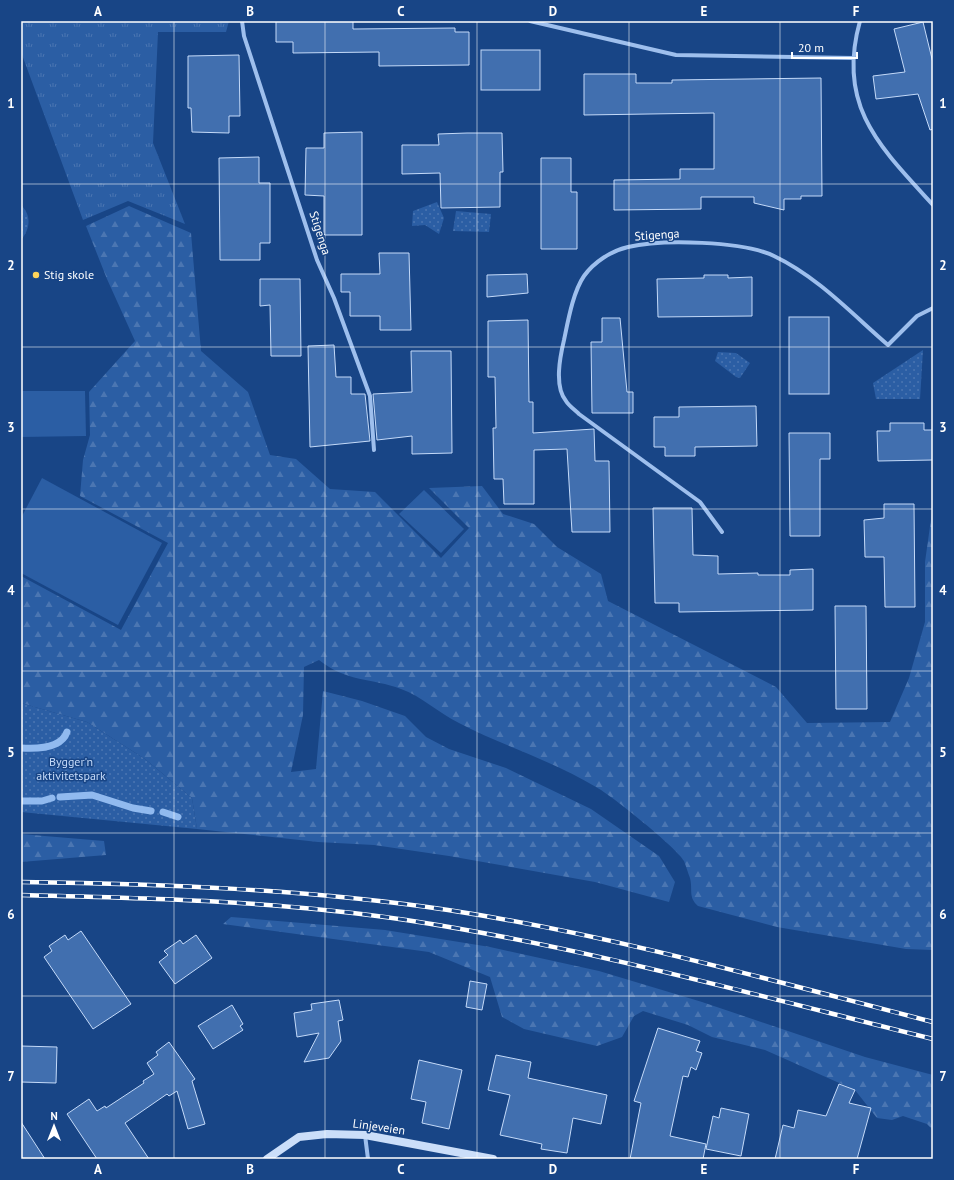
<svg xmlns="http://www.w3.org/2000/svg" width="954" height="1180" font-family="'PT Sans',sans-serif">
  <defs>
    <pattern id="grass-tufts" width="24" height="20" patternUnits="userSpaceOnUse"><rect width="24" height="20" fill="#2b5ea4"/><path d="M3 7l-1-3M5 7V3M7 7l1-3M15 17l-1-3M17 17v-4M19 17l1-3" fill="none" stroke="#4b76b2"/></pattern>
    <pattern id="forest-firs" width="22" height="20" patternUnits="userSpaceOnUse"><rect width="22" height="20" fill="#2b5ea4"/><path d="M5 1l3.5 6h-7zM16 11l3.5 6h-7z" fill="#4b76b2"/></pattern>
    <pattern id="park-dots" width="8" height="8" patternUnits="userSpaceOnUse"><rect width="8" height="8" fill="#2b5ea4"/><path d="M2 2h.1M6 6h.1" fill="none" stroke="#4b76b2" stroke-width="1.8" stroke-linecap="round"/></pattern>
  </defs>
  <rect width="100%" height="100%" fill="#184586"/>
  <polygon fill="url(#grass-tufts)" points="21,21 229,21 226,32 158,32 153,143 185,224 128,201 83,220 21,52"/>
  <g fill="url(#forest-firs)">
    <path d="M 129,206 L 191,233 L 201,351 L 248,392 L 270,455 L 296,459 L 330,489 L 375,492 L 441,558 L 469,528 L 429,488 L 482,486 L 503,514 L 534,524 L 557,547 L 601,574 L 608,601 L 776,687 L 807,723 L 890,722 L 909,678 L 925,622 L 925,562 L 933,505 L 933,950 L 906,949 L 777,927 L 698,906 C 688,897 693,890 690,878 C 688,873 686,866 684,861 C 677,848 611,795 596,787 C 553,761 503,746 459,723 C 439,713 421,696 401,689 C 372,678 346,682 319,660 L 304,667 L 303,715 L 291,772 L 316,769 L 323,691 L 362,701 L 405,716 L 426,737 L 449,749 L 506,768 L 591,809 L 659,856 L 675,882 L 669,902 L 595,882 L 449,856 L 374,845 L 318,842 L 197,829 L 192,798 L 145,759 L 87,722 L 21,703 L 21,576 L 121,630 L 168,543 L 80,496 L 83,460 L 90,435 L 89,392 L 135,341 L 107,279 L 86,226 Z"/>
    <polygon points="21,834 104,841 106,855 21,862"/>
    <polygon points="231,917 385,930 490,947 599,971 702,1002 865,1057 933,1075 933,1130 927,1124 903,1116 892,1120 877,1118 855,1090 765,1050 712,1037 688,1025 643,1011 634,1016 622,1037 597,1046 524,1029 502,1017 490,977 429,952 223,924"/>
  </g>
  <g fill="url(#park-dots)">
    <polygon points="437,202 444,218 439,234 425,225 412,226 413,211"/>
    <path d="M 21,205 C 32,216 30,229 21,240 Z"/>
    <polygon points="456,211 491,214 489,232 453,231"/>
    <polygon points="923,350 920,399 876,399 873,383"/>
    <polygon points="718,352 736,353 750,363 740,378 736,377 715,361"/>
    <polygon points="21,703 87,722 145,759 192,798 197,829 21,812"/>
  </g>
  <g fill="#2b5ea4">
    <polygon points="21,391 85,391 86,436 21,437"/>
    <polygon points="42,478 162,543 118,625 21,573 21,518"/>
    <polygon points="424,490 464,529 441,553 399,514"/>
  </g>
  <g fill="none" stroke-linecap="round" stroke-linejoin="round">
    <g stroke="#91baef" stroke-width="7">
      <path d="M 21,748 C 36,749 61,749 67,732"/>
      <polyline points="60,797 92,795 133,808 151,811"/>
      <polyline points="21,801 42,801 52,798"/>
      <polyline points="163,812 178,817"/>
    </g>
  </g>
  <g fill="#416faf" stroke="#c4daf9">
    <polygon points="276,21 353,21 353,29 455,28 455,32 469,32 469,65 379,66 379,52 293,53 293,42 276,42"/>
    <polygon points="923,22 933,63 933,129 930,130 918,94 876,99 873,76 905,72 894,29"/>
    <rect x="481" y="50" width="59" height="40"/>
    <polygon points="239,55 240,116 229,116 229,133 192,132 191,108 188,108 188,56"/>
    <polygon points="584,74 636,74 636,83 672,83 672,80 821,78 822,196 801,196 801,199 784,199 784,210 754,203 754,197 701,197 701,209 614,210 614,180 680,179 680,169 714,169 714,113 584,115"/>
    <polygon points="362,132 362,235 325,235 324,234 324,196 305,195 306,148 324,148 324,133"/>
    <polygon points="467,133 502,133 503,172 500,172 500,207 441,208 440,173 402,174 402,145 439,145 438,134"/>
    <polygon points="259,157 259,183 270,183 270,243 260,243 260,260 220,260 219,158"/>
    <polygon points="541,158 571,158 571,192 577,192 577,249 541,249"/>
    <polygon points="379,253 409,253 411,330 380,330 380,316 350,316 350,292 341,292 341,274 380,274"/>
    <polygon points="527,274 528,293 487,297 487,275"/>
    <polygon points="704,275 728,275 728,278 752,277 752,316 658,317 657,279 704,278"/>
    <polygon points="260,279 300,279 301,356 271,356 270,305 260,306"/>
    <rect x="789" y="317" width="40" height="77"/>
    <polygon points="602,318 620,318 627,392 633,392 633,413 592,413 591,342 602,342"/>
    <polygon points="528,320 529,402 533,402 533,433 594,429 595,461 609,461 610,532 572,532 567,449 534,450 534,504 504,504 503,479 494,479 493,428 496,428 495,377 488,377 488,321"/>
    <polygon points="334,345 336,377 351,377 351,394 365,394 370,441 310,447 308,346"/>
    <polygon points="411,351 451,351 452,453 412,454 412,436 377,440 373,394 412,392"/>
    <polygon points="756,406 757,446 695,447 695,456 665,456 665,447 654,447 654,417 679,417 679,407"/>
    <polygon points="890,423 924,423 924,430 933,430 933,460 878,461 877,431 890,431"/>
    <polygon points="789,433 830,433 830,459 820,459 820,536 790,536"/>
    <polygon points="884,504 914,504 915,607 885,607 884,557 865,557 864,520 884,518"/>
    <polygon points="653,508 692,508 693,555 718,556 718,574 758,573 758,575 790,575 790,570 813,569 813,610 679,612 679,603 655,603"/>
    <polygon points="835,606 866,606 867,709 836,709"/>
    <polygon points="81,931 131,1004 93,1029 44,957 52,951 49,946 65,935 68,940"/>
    <polygon points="196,935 212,958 175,984 159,962 168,955 164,951 180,940 183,944"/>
    <polygon points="470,981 487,984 482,1010 466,1007"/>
    <polygon points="339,1000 343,1020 338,1021 341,1041 329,1058 304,1062 319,1033 297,1037 294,1013 312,1010 311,1004"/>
    <polygon points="232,1005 243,1024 240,1026 243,1030 213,1049 198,1026"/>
    <polygon points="658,1028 700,1041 696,1051 702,1053 696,1070 691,1067 688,1077 683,1076 670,1136 706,1144 703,1159 630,1159 641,1103 634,1101"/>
    <polygon points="169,1042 195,1079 192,1081 205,1124 188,1129 177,1091 169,1096 167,1094 125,1123 149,1159 97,1159 67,1114 89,1099 97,1111 105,1106 106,1108 144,1083 143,1081 154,1074 147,1063 158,1055 156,1052"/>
    <polygon points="21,1046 57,1047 56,1083 21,1082"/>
    <polygon points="496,1055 531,1062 528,1078 607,1095 601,1124 573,1118 567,1153 541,1149 542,1144 500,1135 510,1095 488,1090"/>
    <polygon points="419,1060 462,1070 449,1129 422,1123 426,1102 411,1099"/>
    <polygon points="839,1084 855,1090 849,1103 871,1108 857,1159 775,1159 783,1125 794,1128 798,1110 826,1116"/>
    <polygon points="721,1108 749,1114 741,1156 706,1149 713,1116 719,1118"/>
    <polygon points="21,1122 45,1159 21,1159"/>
  </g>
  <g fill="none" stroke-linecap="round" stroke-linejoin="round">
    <g stroke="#9ebfed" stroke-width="4">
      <polyline points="242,21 244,36 317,260 334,298 370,396 374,450"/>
      <polyline points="530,21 676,55 853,58"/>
      <path d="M 860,21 C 836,106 880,147 933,205"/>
      <path d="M 722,532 L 700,502 L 579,414 C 575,410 569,406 566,401 C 554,386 560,357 564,340 C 568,321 573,292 584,276 C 594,262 611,251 628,247 C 662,239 743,241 774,256 C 818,277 852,314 888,345 L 917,316 L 933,308"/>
      <polyline points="365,1135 368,1159"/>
    </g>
    <polyline stroke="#cbdef9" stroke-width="8" points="267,1159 299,1137 327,1134 365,1135 493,1159"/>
    <defs>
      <g id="rail">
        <path d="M 21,882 C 164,884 306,889 448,910 C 612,935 773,981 933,1022"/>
        <path d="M 21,895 C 150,898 279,901 406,920 C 584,947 759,996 933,1039"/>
      </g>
    </defs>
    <use href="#rail" stroke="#fff" stroke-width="4.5"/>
    <use href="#rail" stroke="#184586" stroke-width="3" stroke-dasharray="9" stroke-linecap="butt"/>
  </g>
  <path fill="none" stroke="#fff" stroke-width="1" stroke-opacity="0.55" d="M 174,21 L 174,1159M 325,21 L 325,1159M 477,21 L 477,1159M 629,21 L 629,1159M 780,21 L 780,1159M 21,184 L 933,184M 21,347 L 933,347M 21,509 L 933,509M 21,671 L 933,671M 21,833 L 933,833M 21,996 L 933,996"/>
  <circle fill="#ffd45a" stroke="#184586" stroke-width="1.5" cx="36" cy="275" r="4"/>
  <g text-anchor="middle" stroke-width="3" stroke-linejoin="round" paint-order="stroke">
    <g font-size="12" fill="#fff" stroke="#184586">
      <text transform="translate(320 233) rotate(72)" y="4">Stigenga</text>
      <text transform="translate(657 235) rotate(-4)" y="4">Stigenga</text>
      <text transform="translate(379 1127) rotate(8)" y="4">Linjeveien</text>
    </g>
    <g font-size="12" fill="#fff" stroke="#184586" text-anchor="start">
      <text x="44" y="279">Stig skole</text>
    </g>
    <g font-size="12" fill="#c4daf9" stroke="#184586">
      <text x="71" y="766">Bygger'n<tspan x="71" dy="14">aktivitetspark</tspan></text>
    </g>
  </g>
  <rect width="954" height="1180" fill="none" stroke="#184586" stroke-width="44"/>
  <g transform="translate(54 1126)" stroke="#184586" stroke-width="3" paint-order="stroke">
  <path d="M0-3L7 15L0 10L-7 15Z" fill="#ffffff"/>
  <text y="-6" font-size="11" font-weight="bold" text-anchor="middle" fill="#ffffff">N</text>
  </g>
  <path d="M792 52v6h65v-6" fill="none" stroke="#ffffff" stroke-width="2"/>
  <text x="798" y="52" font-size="12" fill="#ffffff" stroke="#184586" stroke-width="3" paint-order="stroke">20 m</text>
  <rect x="22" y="22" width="910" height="1136" fill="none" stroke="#fff" stroke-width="1.5"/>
  <g font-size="13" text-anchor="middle" font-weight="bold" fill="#fff">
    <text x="98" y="16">A</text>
    <text x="250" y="16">B</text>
    <text x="401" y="16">C</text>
    <text x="553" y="16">D</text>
    <text x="704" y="16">E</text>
    <text x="856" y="16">F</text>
    <text x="11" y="108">1</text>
    <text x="943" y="108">1</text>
    <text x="11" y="270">2</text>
    <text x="943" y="270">2</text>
    <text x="11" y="432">3</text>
    <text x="943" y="432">3</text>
    <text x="11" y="595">4</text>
    <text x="943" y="595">4</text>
    <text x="11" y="757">5</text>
    <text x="943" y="757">5</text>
    <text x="11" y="919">6</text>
    <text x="943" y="919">6</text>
    <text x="11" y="1081">7</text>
    <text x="943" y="1081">7</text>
    <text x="98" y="1174">A</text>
    <text x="250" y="1174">B</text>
    <text x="401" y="1174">C</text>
    <text x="553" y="1174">D</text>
    <text x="704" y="1174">E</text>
    <text x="856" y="1174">F</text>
  </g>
</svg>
